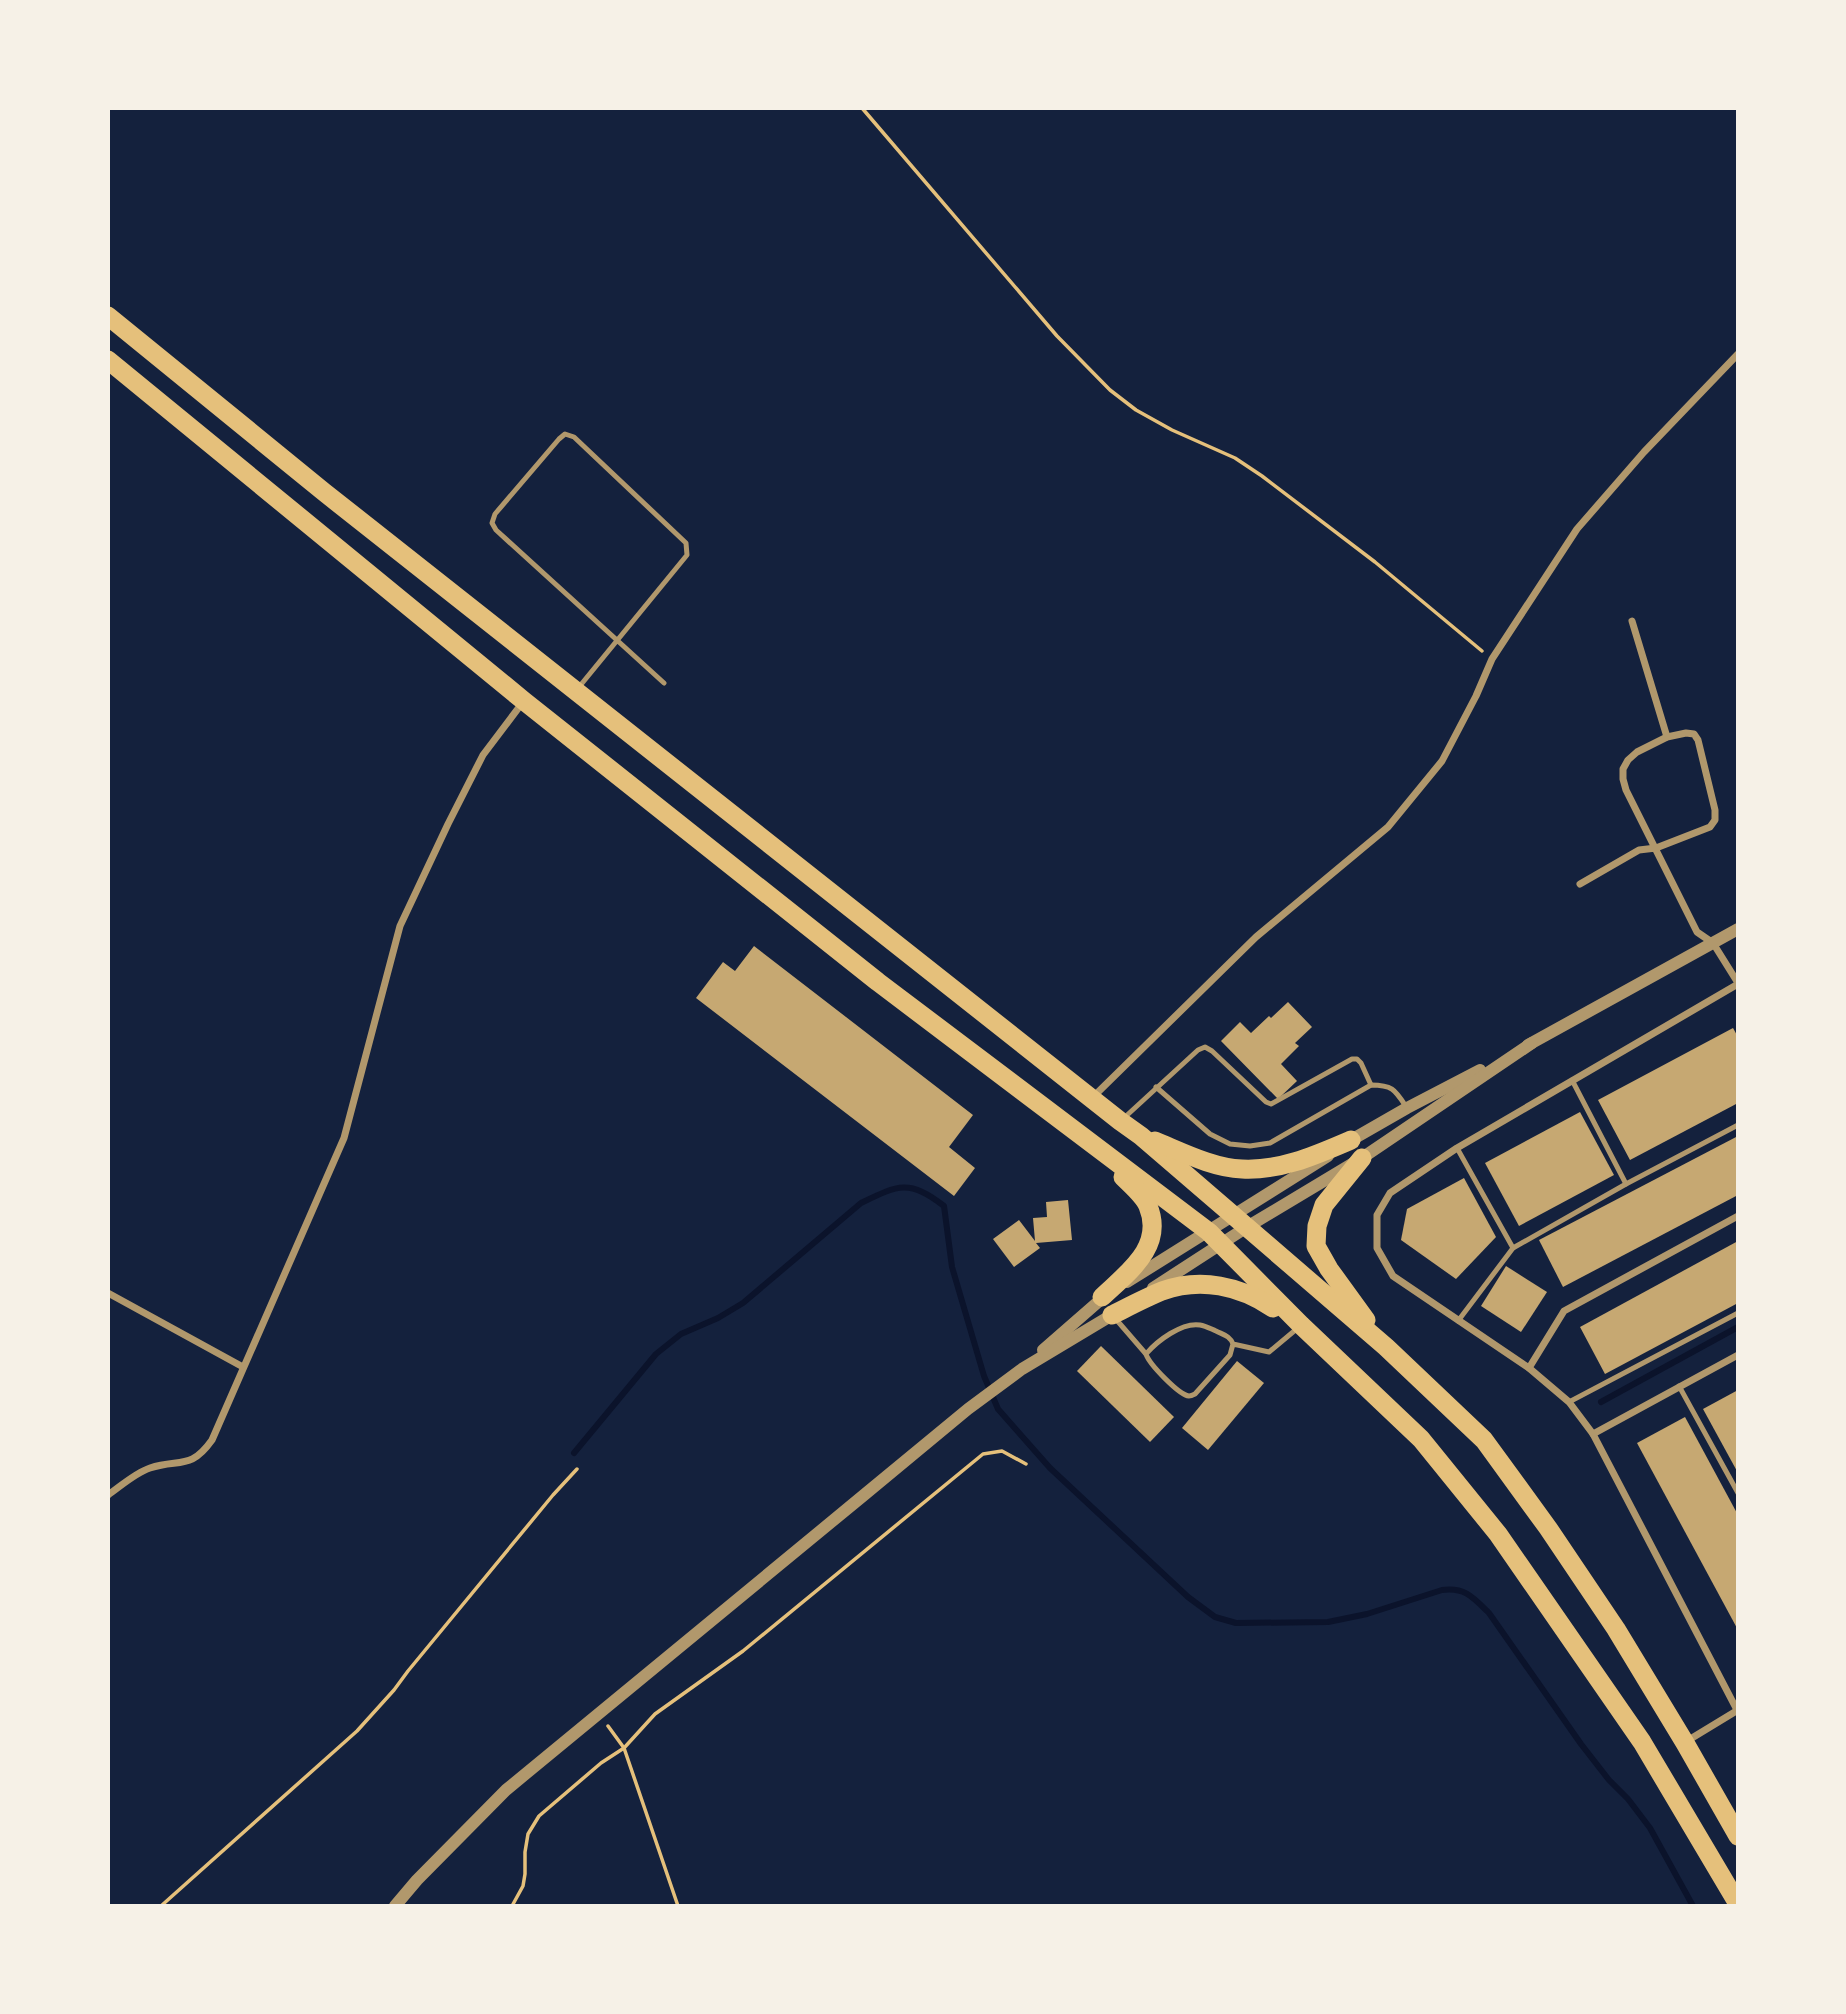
<svg xmlns="http://www.w3.org/2000/svg" width="1846" height="2014" font-family="'Nunito Sans',sans-serif">
  <rect width="100%" height="100%" fill="#14213d"/>
  <g fill="none" stroke-linecap="round" stroke-linejoin="round">
    <g stroke="#0b132b" stroke-width="6">
      <polyline points="1601,1402 1738,1327"/>
      <path d="M 574,1453 L 656,1354 L 681,1334 L 718,1318 L 743,1303 L 861,1203 C 898,1185 909,1179 944,1206 L 952,1267 L 984,1376 L 998,1409 L 1050,1468 L 1188,1597 L 1215,1617 L 1236,1623 L 1328,1622 L 1367,1614 L 1442,1590 C 1465,1587 1473,1597 1489,1613 L 1581,1744 L 1609,1780 L 1628,1799 L 1650,1828 L 1693,1906"/>
    </g>
  </g>
  <g fill="#c6a872">
    <polygon points="754,946 973,1115 949,1147 975,1168 954,1196 696,998 723,962 735,971"/>
    <polygon points="1288,1002 1312,1027 1295,1043 1299,1046 1281,1064 1297,1081 1278,1099 1221,1041 1240,1022 1251,1033 1269,1016 1271,1018"/>
    <polygon points="1733,1028 1738,1037 1738,1103 1630,1160 1598,1100"/>
    <polygon points="1580,1112 1614,1175 1519,1226 1485,1163"/>
    <polygon points="1738,1136 1738,1195 1563,1287 1539,1240"/>
    <polygon points="1464,1178 1496,1237 1456,1279 1401,1240 1407,1209"/>
    <polygon points="1068,1200 1072,1240 1036,1243 1040,1248 1014,1267 993,1239 1019,1220 1035,1241 1033,1218 1047,1217 1046,1202"/>
    <polygon points="1738,1241 1738,1303 1605,1374 1580,1327"/>
    <polygon points="1506,1266 1547,1292 1521,1332 1481,1306"/>
    <polygon points="1101,1346 1174,1417 1150,1442 1077,1371"/>
    <polygon points="1237,1361 1264,1383 1208,1450 1182,1428"/>
    <polygon points="1738,1390 1738,1473 1703,1409"/>
    <polygon points="1685,1417 1738,1515 1738,1630 1637,1443"/>
  </g>
  <g fill="none" stroke-linecap="round" stroke-linejoin="round">
    <g stroke="#e5c07b" stroke-width="3.5">
      <polyline points="862,108 1057,336 1110,390 1136,410 1172,430 1235,458 1262,476 1375,562 1482,651"/>
      <polyline points="608,1726 624,1748 678,1906"/>
      <polyline points="161,1906 357,1731 394,1690 408,1671 553,1495 577,1469"/>
      <polyline points="512,1906 523,1886 525,1874 525,1852 528,1834 539,1816 601,1763 624,1748 655,1714 743,1651 983,1454 1002,1451 1026,1464"/>
    </g>
    <g stroke="#b1986c" stroke-width="5">
      <polyline points="579,687 687,555 686,543 574,437 565,434 559,439 495,514 492,523 496,530 664,683"/>
      <polyline points="1572,1080 1626,1184"/>
      <path d="M 1156,1087 L 1210,1134 L 1230,1144 L 1250,1146 L 1270,1143 L 1371,1085 C 1393,1085 1395,1090 1407,1108"/>
      <polyline points="1125,1117 1198,1050 1205,1047 1212,1051 1266,1102 1271,1104 1352,1059 1357,1059 1361,1063 1371,1085"/>
      <polyline points="1457,1148 1513,1248"/>
      <polyline points="1114,1317 1146,1354"/>
      <polyline points="1458,1321 1513,1248 1626,1184 1738,1125"/>
      <path d="M 1233,1344 C 1230,1336 1224,1335 1216,1331 C 1211,1329 1206,1326 1200,1325 C 1182,1322 1157,1341 1146,1354 C 1149,1364 1179,1395 1189,1396 C 1191,1396 1193,1395 1195,1394 L 1230,1355 L 1233,1344 L 1269,1352 L 1299,1327"/>
      <polyline points="1679,1386 1738,1493"/>
      <polyline points="1569,1402 1738,1313"/>
    </g>
    <g stroke="#b1986c" stroke-width="7">
      <polyline points="1632,621 1667,737"/>
      <polyline points="1580,884 1639,850 1656,848 1710,827 1715,820 1715,810 1698,740 1694,734 1686,733 1667,737 1637,752 1628,760 1623,769 1623,779 1626,790 1697,932 1713,943 1738,983"/>
      <polyline points="1092,1098 1256,937 1388,827 1442,761 1476,696 1492,659 1577,529 1644,452 1738,354"/>
      <polyline points="108,1293 243,1367"/>
      <polyline points="1529,1368 1564,1311 1738,1216"/>
      <polyline points="1593,1434 1738,1355"/>
      <path d="M 108,1495 C 121,1486 135,1473 150,1468 C 179,1458 190,1471 212,1440 L 344,1138 L 400,926 L 448,824 L 483,755 L 523,702"/>
      <polyline points="1737,1710 1593,1434 1569,1402 1529,1368 1393,1276 1377,1248 1377,1215 1390,1193 1457,1148 1738,984"/>
      <polyline points="1687,1741 1738,1710"/>
    </g>
    <g stroke="#b1986c" stroke-width="12">
      <polyline points="1528,1045 1738,929"/>
      <polyline points="1346,1143 1407,1108 1480,1070"/>
      <polyline points="1127,1282 1328,1156"/>
      <polyline points="1153,1288 1247,1227 1362,1158 1532,1043"/>
      <polyline points="1043,1350 1106,1295"/>
      <polyline points="395,1906 417,1880 506,1790 864,1495 968,1409 1022,1369 1117,1312"/>
    </g>
    <g stroke="#e5c07b" stroke-width="19">
      <polyline points="108,316 324,492 1120,1121 1141,1136 1386,1347 1484,1440 1548,1528 1616,1629 1685,1743 1738,1836"/>
      <polyline points="108,360 524,701 878,982 1209,1232 1301,1325 1421,1439 1498,1534 1642,1742 1738,1904"/>
      <path d="M 1155,1141 C 1182,1152 1213,1168 1242,1169 C 1281,1171 1316,1155 1351,1140"/>
      <polyline points="1362,1158 1324,1205 1317,1226 1316,1246 1329,1269 1366,1320"/>
      <path d="M 1102,1297 C 1127,1273 1165,1247 1148,1206 C 1144,1196 1131,1185 1123,1177"/>
      <path d="M 1112,1315 C 1128,1307 1145,1298 1162,1291 C 1201,1277 1240,1286 1273,1308"/>
    </g>
  </g>
  <rect width="1846" height="2014" fill="none" stroke="#f6f1e7" stroke-width="220"/>
</svg>
